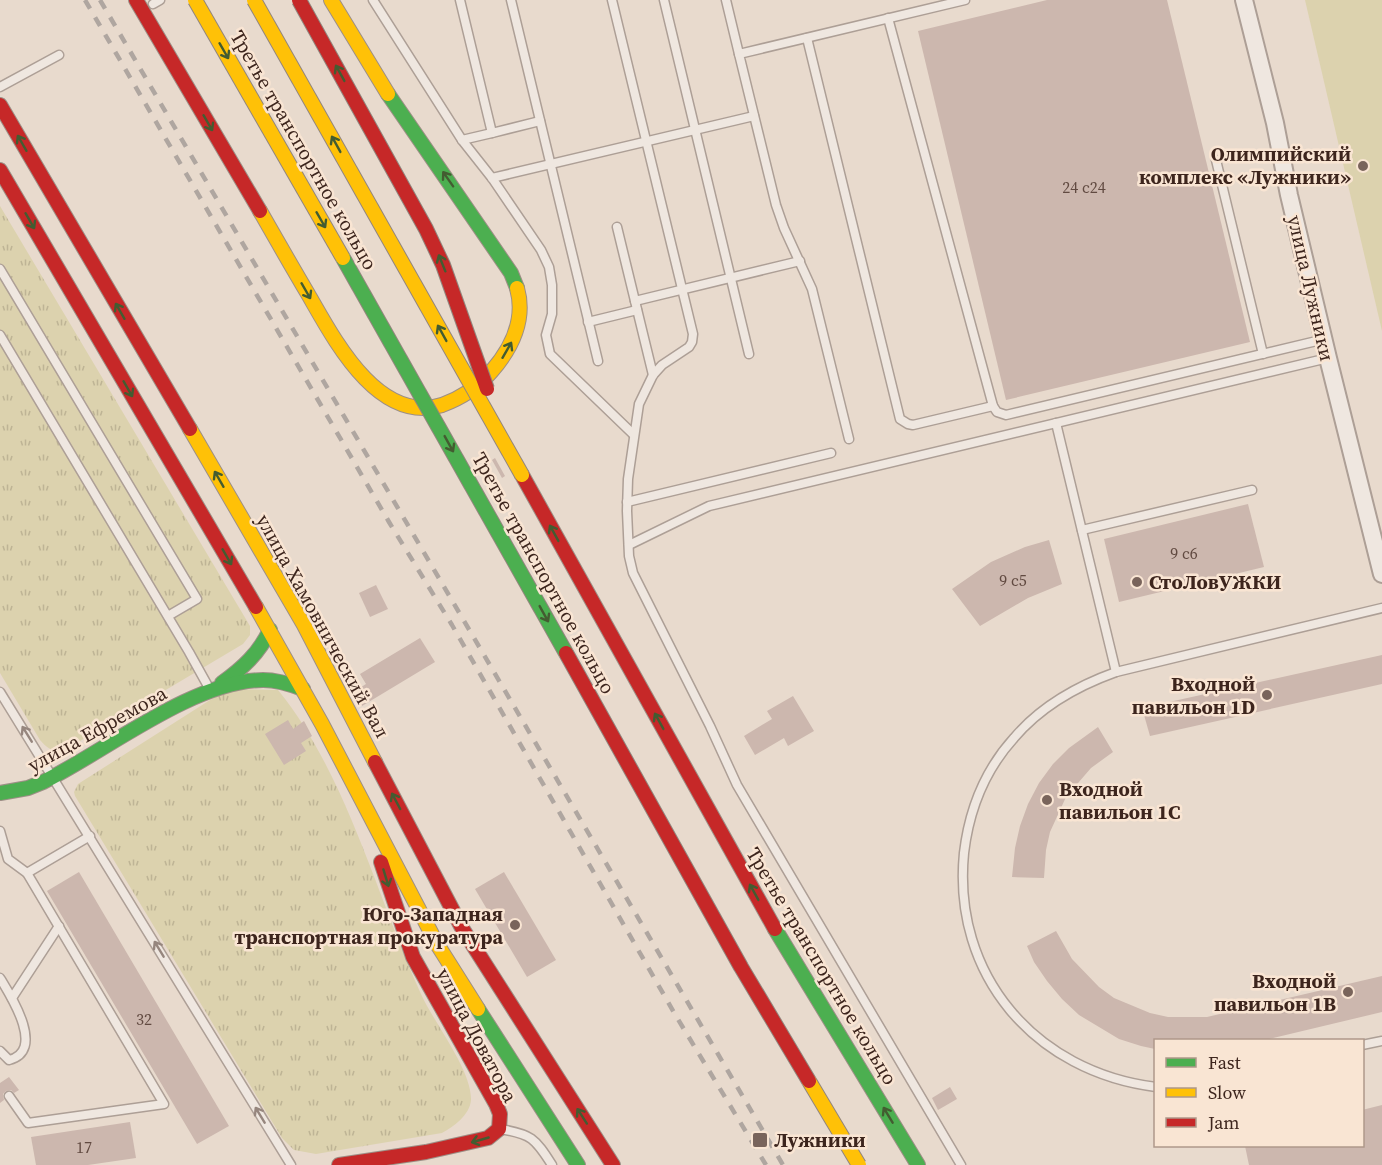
<svg xmlns="http://www.w3.org/2000/svg" width="1382" height="1165" font-family="'Source Serif 4',serif">
  <defs>
    <pattern id="grass-tufts" width="24" height="20" patternUnits="userSpaceOnUse" patternTransform="scale(1.5)"><rect width="24" height="20" fill="#dcd2ae"/><path d="M3 7l-1-3M5 7V3M7 7l1-3M15 17l-1-3M17 17v-4M19 17l1-3" fill="none" stroke="#beb495"/></pattern>
  </defs>
  <rect width="100%" height="100%" fill="#e8dacd"/>
  <g fill="url(#grass-tufts)">
    <path d="M 0,206 L 250,626 L 250,635 L 243,644 L 65,750 C 53,753 48,749 40,740 L 0,673 Z"/>
    <path d="M 233,689 L 278,690 C 347,775 376,895 421,994 C 434,1023 472,1070 471,1100 C 470,1115 453,1127 442,1133 L 316,1154 L 294,1150 L 282,1138 L 75,796 L 74,792 L 78,784 L 210,700 Z"/>
  </g>
  <polygon fill="#dcd2ae" points="1305,0 1382,0 1382,331"/>
  <g fill="#ccb7ae">
    <polygon points="1047,0 1167,0 1250,342 1006,400 918,31"/>
    <polygon points="495,458 505,476 502,478 492,460"/>
    <polygon points="1248,504 1264,567 1119,602 1104,539"/>
    <polygon points="1049,540 1062,584 1028,598 980,626 952,589 991,562 1025,547"/>
    <polygon points="376,585 388,609 370,617 359,593"/>
    <polygon points="420,638 435,662 362,706 355,691 366,684 360,674"/>
    <polygon points="1382,655 1382,684 1150,736 1142,708"/>
    <polygon points="793,696 814,731 788,746 784,738 755,755 744,736 772,719 767,711"/>
    <polygon points="288,720 293,729 304,721 312,736 301,743 306,751 284,765 265,734"/>
    <polygon points="1098,727 1113,752 1091,768 1066,797 1050,832 1046,850 1044,878 1012,877 1015,848 1020,826 1028,804 1039,783 1053,764 1069,748"/>
    <polygon points="79,872 229,1126 197,1144 47,891"/>
    <polygon points="504,872 556,960 527,977 475,889"/>
    <polygon points="1056,931 1072,959 1099,987 1114,998 1150,1013 1168,1017 1207,1017 1382,976 1382,1012 1261,1041 1155,1041 1155,1049 1141,1046 1119,1039 1079,1015 1062,999 1047,981 1034,962 1027,946"/>
    <polygon points="9,1077 19,1090 14,1093 11,1090 6,1091 3,1094 4,1100 0,1103 0,1083"/>
    <polygon points="950,1087 957,1099 938,1110 932,1098"/>
    <polygon points="1382,1105 1382,1165 1249,1165 1245,1146 1362,1146 1362,1110"/>
    <polygon points="130,1122 136,1158 88,1165 36,1165 31,1137"/>
  </g>
  <g fill="none" stroke-linecap="round" stroke-linejoin="round">
    <defs>
      <g id="lane">
        <polyline points="373,0 462,140 492,178 541,250 549,267 552,285 552,314 546,335 550,354 633,434"/>
        <polyline points="460,0 492,133 540,121"/>
        <polyline points="511,0 598,361"/>
        <polyline points="612,0 693,334 692,342 689,347 662,365 653,375 639,404 628,479 627,511 629,556 633,573 710,726 737,785 961,1165"/>
        <polyline points="664,0 749,354"/>
        <polyline points="726,0 739,54"/>
        <polyline points="153,4 160,0"/>
        <polyline points="888,18 993,406 997,412 1006,415 1325,339"/>
        <polyline points="807,38 900,419 908,424 913,425 993,406"/>
        <polyline points="0,87 59,55"/>
        <polyline points="462,140 492,133"/>
        <polyline points="1216,160 1263,354"/>
        <polyline points="492,178 754,116"/>
        <polyline points="617,227 653,375"/>
        <polyline points="0,269 197,599 168,616"/>
        <polyline points="635,301 800,261"/>
        <polyline points="588,322 637,310"/>
        <polyline points="0,335 189,652 209,688"/>
        <polyline points="1056,423 1116,672"/>
        <polyline points="849,439 812,289 784,228 776,205 739,54 965,0"/>
        <polyline points="627,502 831,453"/>
        <polyline points="1082,530 1252,490"/>
        <polyline points="629,545 709,506 1328,358"/>
        <polyline points="0,692 291,1165"/>
        <polyline points="0,831 8,859 27,873"/>
        <path d="M 0,978 C 11,996 46,1051 9,1060 L 0,1051"/>
        <polyline points="12,998 59,926"/>
        <polyline points="1362,1045 1382,1041"/>
        <path d="M 1156,1087 C 1035,1072 952,975 964,853 C 969,811 985,770 1014,738 C 1041,706 1077,686 1116,672 L 1382,608"/>
        <polyline points="9,1096 28,1123 164,1104 27,873 90,836"/>
        <path d="M 500,1129 C 531,1134 535,1138 552,1165"/>
      </g>
      <polyline id="street" points="1244,0 1275,123 1289,195 1328,358 1382,574"/>
      <g id="fast">
        <polyline points="388,94 511,273 517,288"/>
        <path d="M 222,683 C 243,668 259,653 270,630"/>
        <path d="M 0,793 L 28,788 L 43,782 C 106,751 192,681 263,680 C 276,680 290,684 303,689"/>
        <polyline points="775,929 918,1165"/>
        <polyline points="478,1009 578,1165"/>
      </g>
      <g id="slow">
        <polyline points="331,0 388,94"/>
        <path d="M 260,211 C 276,239 292,267 308,294 C 334,339 378,425 442,405 C 461,398 478,387 491,372 C 512,348 526,320 517,288"/>
        <polyline points="190,429 304,625 375,762"/>
        <polyline points="256,607 322,724 437,944 478,1009"/>
      </g>
      <g id="jam">
        <polyline points="136,0 260,211"/>
        <polyline points="0,105 190,429"/>
        <polyline points="0,170 256,607"/>
        <polyline points="522,475 775,929"/>
        <polyline points="375,762 462,928 613,1165"/>
        <polyline points="339,1165 426,1152 488,1138 499,1129 500,1114 496,1104 413,957 381,862"/>
      </g>
    </defs>
    <use href="#lane" stroke="#ad9f96" stroke-width="11"/>
    <use href="#street" stroke="#ad9f96" stroke-width="20"/>
    <use href="#fast" stroke="#9d8f86" stroke-width="16"/>
    <use href="#slow" stroke="#9d8f86" stroke-width="16"/>
    <use href="#jam" stroke="#9d8f86" stroke-width="16"/>
    <use href="#lane" stroke="#efe7e0" stroke-width="8"/>
    <use href="#street" stroke="#efe7e0" stroke-width="16"/>
    <use href="#fast" stroke="#4caf50" stroke-width="14"/>
    <use href="#slow" stroke="#ffc107" stroke-width="14"/>
    <use href="#jam" stroke="#c62828" stroke-width="14"/>
    <g stroke="#afa6a0" stroke-width="4.5" stroke-dasharray="10 10" stroke-linecap="butt">
      <polyline points="85,0 389,522 452,625 676,1016 766,1165"/>
      <polyline points="100,0 783,1165"/>
    </g>
    <defs>
      <polyline id="fast-bridge" points="343,258 566,653"/>
      <g id="slow-bridge">
        <polyline points="195,0 343,258"/>
        <polyline points="254,0 522,475"/>
        <polyline points="809,1081 859,1165"/>
      </g>
      <g id="jam-bridge">
        <polyline points="299,0 426,229 443,265 487,389"/>
        <polyline points="566,653 741,967 809,1081"/>
      </g>
    </defs>
    <use href="#fast-bridge" stroke="#92857d" stroke-width="16" stroke-linecap="butt"/>
    <use href="#slow-bridge" stroke="#92857d" stroke-width="16" stroke-linecap="butt"/>
    <use href="#jam-bridge" stroke="#92857d" stroke-width="16" stroke-linecap="butt"/>
    <use href="#fast-bridge" stroke="#4caf50" stroke-width="14"/>
    <use href="#slow-bridge" stroke="#ffc107" stroke-width="14"/>
    <use href="#jam-bridge" stroke="#c62828" stroke-width="14"/>
  </g>
  <defs><path id="oneway-shaft" d="M-6 0H5M1.5-3L5.5 0L1.5 3" fill="none" stroke-width="1.6" stroke-linecap="round" stroke-linejoin="round" transform="scale(1.5)"/></defs>
  <g stroke="#435c31">
    <use href="#oneway-shaft" transform="translate(224 51) rotate(60)"/>
    <use href="#oneway-shaft" transform="translate(340 73) rotate(-119)"/>
    <use href="#oneway-shaft" transform="translate(208 123) rotate(60)"/>
    <use href="#oneway-shaft" transform="translate(22 143) rotate(-120)"/>
    <use href="#oneway-shaft" transform="translate(336 144) rotate(-119)"/>
    <use href="#oneway-shaft" transform="translate(448 179) rotate(-125)"/>
    <use href="#oneway-shaft" transform="translate(321 220) rotate(60)"/>
    <use href="#oneway-shaft" transform="translate(30 221) rotate(60)"/>
    <use href="#oneway-shaft" transform="translate(442 263) rotate(-112)"/>
    <use href="#oneway-shaft" transform="translate(306 291) rotate(60)"/>
    <use href="#oneway-shaft" transform="translate(120 311) rotate(-120)"/>
    <use href="#oneway-shaft" transform="translate(442 333) rotate(-119)"/>
    <use href="#oneway-shaft" transform="translate(507 350) rotate(-60)"/>
    <use href="#oneway-shaft" transform="translate(128 389) rotate(60)"/>
    <use href="#oneway-shaft" transform="translate(449 444) rotate(61)"/>
    <use href="#oneway-shaft" transform="translate(219 479) rotate(-120)"/>
    <use href="#oneway-shaft" transform="translate(554 533) rotate(-119)"/>
    <use href="#oneway-shaft" transform="translate(227 557) rotate(60)"/>
    <use href="#oneway-shaft" transform="translate(544 614) rotate(61)"/>
    <use href="#oneway-shaft" transform="translate(659 721) rotate(-119)"/>
    <use href="#oneway-shaft" transform="translate(396 801) rotate(-118)"/>
    <use href="#oneway-shaft" transform="translate(386 878) rotate(73)"/>
    <use href="#oneway-shaft" transform="translate(754 892) rotate(-119)"/>
    <use href="#oneway-shaft" transform="translate(888 1115) rotate(-121)"/>
    <use href="#oneway-shaft" transform="translate(582 1116) rotate(-123)"/>
    <use href="#oneway-shaft" transform="translate(480 1140) rotate(164)"/>
  </g>
  <g stroke="#96867e">
    <use href="#oneway-shaft" transform="translate(27 734) rotate(-122)"/>
    <use href="#oneway-shaft" transform="translate(159 949) rotate(-121)"/>
    <use href="#oneway-shaft" transform="translate(260 1115) rotate(-121)"/>
  </g>
  <g fill="#79645b" stroke="#f9e5d3" stroke-width="2">
    <circle cx="1363" cy="166" r="6"/>
    <circle cx="1137" cy="582" r="6"/>
    <circle cx="1267" cy="695" r="6"/>
    <circle cx="1047" cy="800" r="6"/>
    <circle cx="515" cy="925" r="6"/>
    <circle cx="1348" cy="992" r="6"/>
    <rect x="752" y="1132" width="16" height="16" rx="3"/>
  </g>
  <g text-anchor="middle" stroke-width="5" stroke-linejoin="round" paint-order="stroke">
    <g font-size="16" fill="#614a41">
      <text x="1084" y="193">24 с24</text>
      <text x="1184" y="559">9 с6</text>
      <text x="1013" y="586">9 с5</text>
      <text x="144" y="1025">32</text>
      <text x="84" y="1153">17</text>
    </g>
    <g font-size="20" fill="#3d251d" stroke="#f9e5d3">
      <text transform="translate(304 150) rotate(60)" y="7">Третье транспортное кольцо</text>
      <text transform="translate(1311 288) rotate(77)" y="7">улица Лужники</text>
      <text transform="translate(544 573) rotate(61)" y="7">Третье транспортное кольцо</text>
      <text transform="translate(323 626) rotate(61)" y="7">улица Хамовнический Вал</text>
      <text transform="translate(97 729) rotate(-29)" y="7">улица Ефремова</text>
      <text transform="translate(822 966) rotate(59)" y="7">Третье транспортное кольцо</text>
      <text transform="translate(477 1035) rotate(62)" y="7">улица Доватора</text>
    </g>
    <g font-size="20" font-weight="bold" fill="#3d251d" stroke="#f9e5d3" text-anchor="end">
      <text x="1351" y="161">Олимпийский<tspan x="1351" dy="23">комплекс «Лужники»</tspan></text>
      <text x="1149" y="589" text-anchor="start">СтоЛовУЖКИ</text>
      <text x="1255" y="691">Входной<tspan x="1255" dy="23">павильон 1D</tspan></text>
      <text x="1059" y="796" text-anchor="start">Входной<tspan x="1059" dy="23">павильон 1C</tspan></text>
      <text x="503" y="921">Юго-Западная<tspan x="503" dy="23">транспортная прокуратура</tspan></text>
      <text x="1336" y="988">Входной<tspan x="1336" dy="23">павильон 1B</tspan></text>
      <text x="774" y="1147" text-anchor="start">Лужники</text>
    </g>
  </g>
  <rect x="1154" y="1039" width="210" height="108" fill="#f9e5d3" stroke="#ae988a" stroke-width="1.5"/>
  <rect x="1166" y="1058" width="30" height="9" fill="#4caf50" stroke="#ae988a" stroke-width="1.5"/>
  <text x="1208" y="1069" font-size="18" fill="#3d251d">Fast</text>
  <rect x="1166" y="1088" width="30" height="9" fill="#ffc107" stroke="#ae988a" stroke-width="1.5"/>
  <text x="1208" y="1099" font-size="18" fill="#3d251d">Slow</text>
  <rect x="1166" y="1118" width="30" height="9" fill="#c62828" stroke="#ae988a" stroke-width="1.5"/>
  <text x="1208" y="1129" font-size="18" fill="#3d251d">Jam</text>
</svg>
